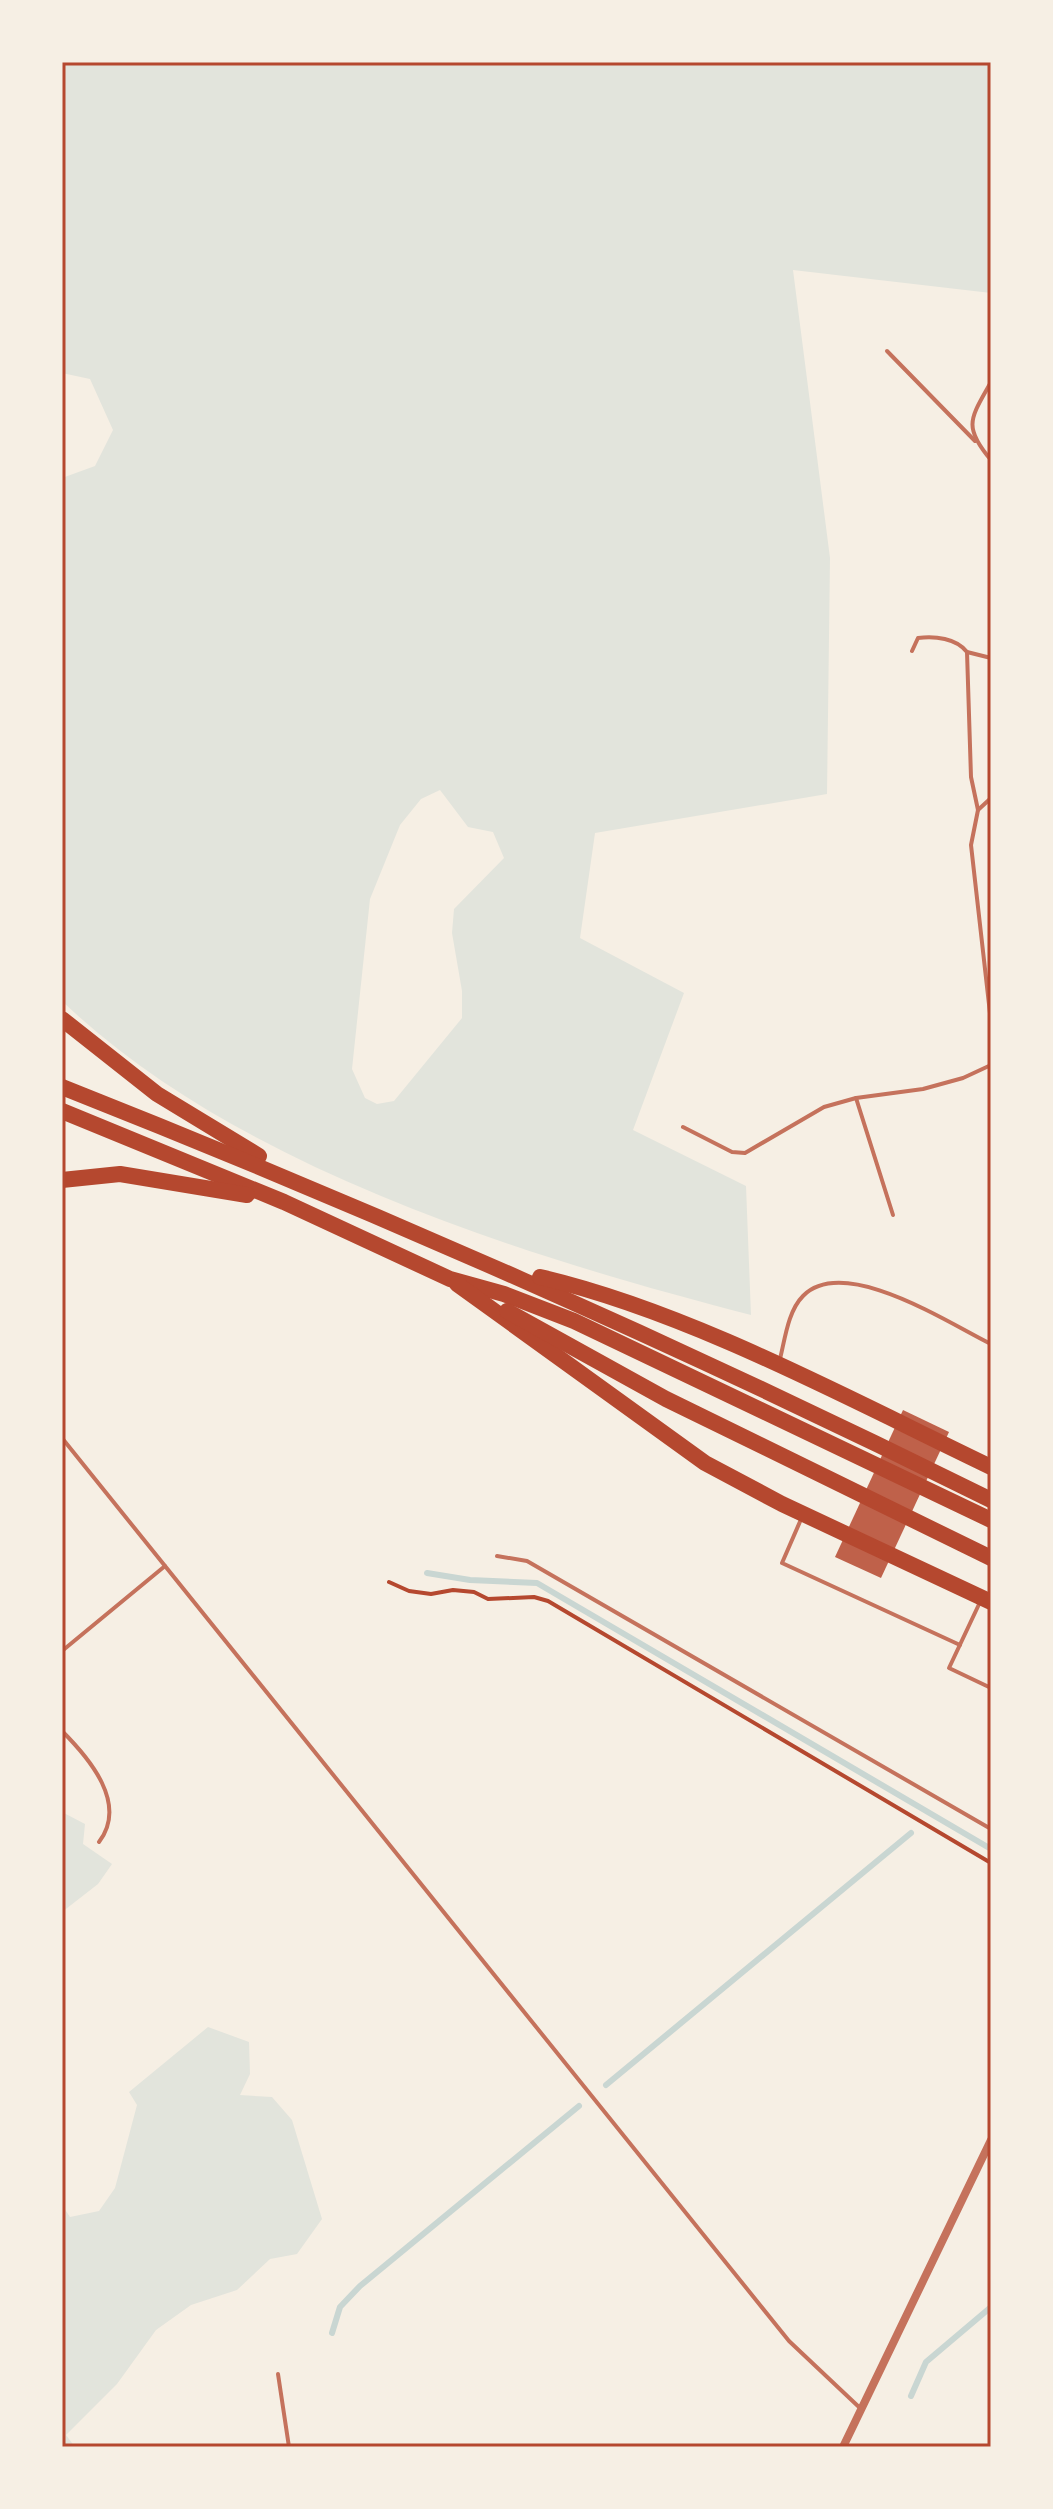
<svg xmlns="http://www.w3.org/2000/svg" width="1053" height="2509" font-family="'Titillium Web',sans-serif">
  <rect width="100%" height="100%" fill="#f6efe4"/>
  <g fill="#e2e4dc" fill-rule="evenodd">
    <path d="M 62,62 L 991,62 L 991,293 L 793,270 L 830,558 L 827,794 L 595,833 L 580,938 L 684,993 L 633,1130 L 746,1186 L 751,1315 C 523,1256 235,1167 62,1001 L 62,478 L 95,466 L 113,430 L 90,379 L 62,373 ZM 440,790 L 468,827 L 493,832 L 504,858 L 454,909 L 452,933 L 462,991 L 462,1018 L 394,1101 L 377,1104 L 365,1098 L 352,1069 L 370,899 L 400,825 L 421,799 Z"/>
    <polygon points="62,1812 85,1824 83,1844 112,1864 98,1884 62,1912"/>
    <polygon points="208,2027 249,2042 250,2074 240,2095 272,2097 292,2120 322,2219 297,2254 270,2259 237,2290 191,2305 156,2330 117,2384 66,2435 75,2447 62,2447 62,2205 70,2217 99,2211 115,2188 137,2105 129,2092"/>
  </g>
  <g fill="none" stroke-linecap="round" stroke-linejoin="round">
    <g stroke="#c9d6d2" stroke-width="6">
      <polyline points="427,1573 470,1580 537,1583 991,1849"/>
      <polyline points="606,2085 911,1833"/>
      <polyline points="332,2333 340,2307 360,2286 579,2106"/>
      <polyline points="911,2396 926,2362 991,2307"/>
    </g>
  </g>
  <polygon fill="#bf614a" points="903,1410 949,1432 881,1578 835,1557"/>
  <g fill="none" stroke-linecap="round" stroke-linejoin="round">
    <polyline stroke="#b5482f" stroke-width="4" points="389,1582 409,1591 431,1594 453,1590 474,1592 488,1599 534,1597 548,1601 991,1863"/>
    <g stroke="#c5725c" stroke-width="4">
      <polyline points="887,351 975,441"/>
      <path d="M 991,382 C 971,418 962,426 991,460"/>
      <path d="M 912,651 L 918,638 C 935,636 956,638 967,652 L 971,777 L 978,810 L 971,845 L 991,1022"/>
      <polyline points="967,652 991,658"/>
      <polyline points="978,810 991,798"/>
      <polyline points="856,1098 893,1215"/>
      <polyline points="683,1127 732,1152 745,1153 824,1107 856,1098 923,1089 963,1078 991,1065"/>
      <path d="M 780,1359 C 785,1339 788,1311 803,1296 C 844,1254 950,1324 991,1344"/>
      <polyline points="62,1438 789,2341 860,2408"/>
      <polyline points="802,1517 782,1563 960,1645"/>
      <polyline points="497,1556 527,1561 991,1829"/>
      <polyline points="981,1600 949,1668 991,1688"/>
      <polyline points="62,1651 165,1566"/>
      <path d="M 62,1731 C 90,1759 128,1804 99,1842"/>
      <polyline points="278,2374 289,2447"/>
    </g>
    <polyline stroke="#c5725c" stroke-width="8" points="843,2447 991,2140"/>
    <g stroke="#b5482f" stroke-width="16">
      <polyline points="62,1019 157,1094 259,1156"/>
      <path d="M 62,1087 C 378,1212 687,1349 991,1500"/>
      <polyline points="62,1111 284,1202 450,1279 504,1294 574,1321 991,1520"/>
      <polyline points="62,1180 120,1174 247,1195"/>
      <path d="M 540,1277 C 690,1312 851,1400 991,1467"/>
      <polyline points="457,1284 705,1463 782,1504 991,1602"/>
      <polyline points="507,1311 666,1399 991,1558"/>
    </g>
  </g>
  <rect width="1053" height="2509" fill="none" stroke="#f6efe4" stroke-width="128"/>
  <rect x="64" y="64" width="925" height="2381" fill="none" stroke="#b5482f" stroke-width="3"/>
</svg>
